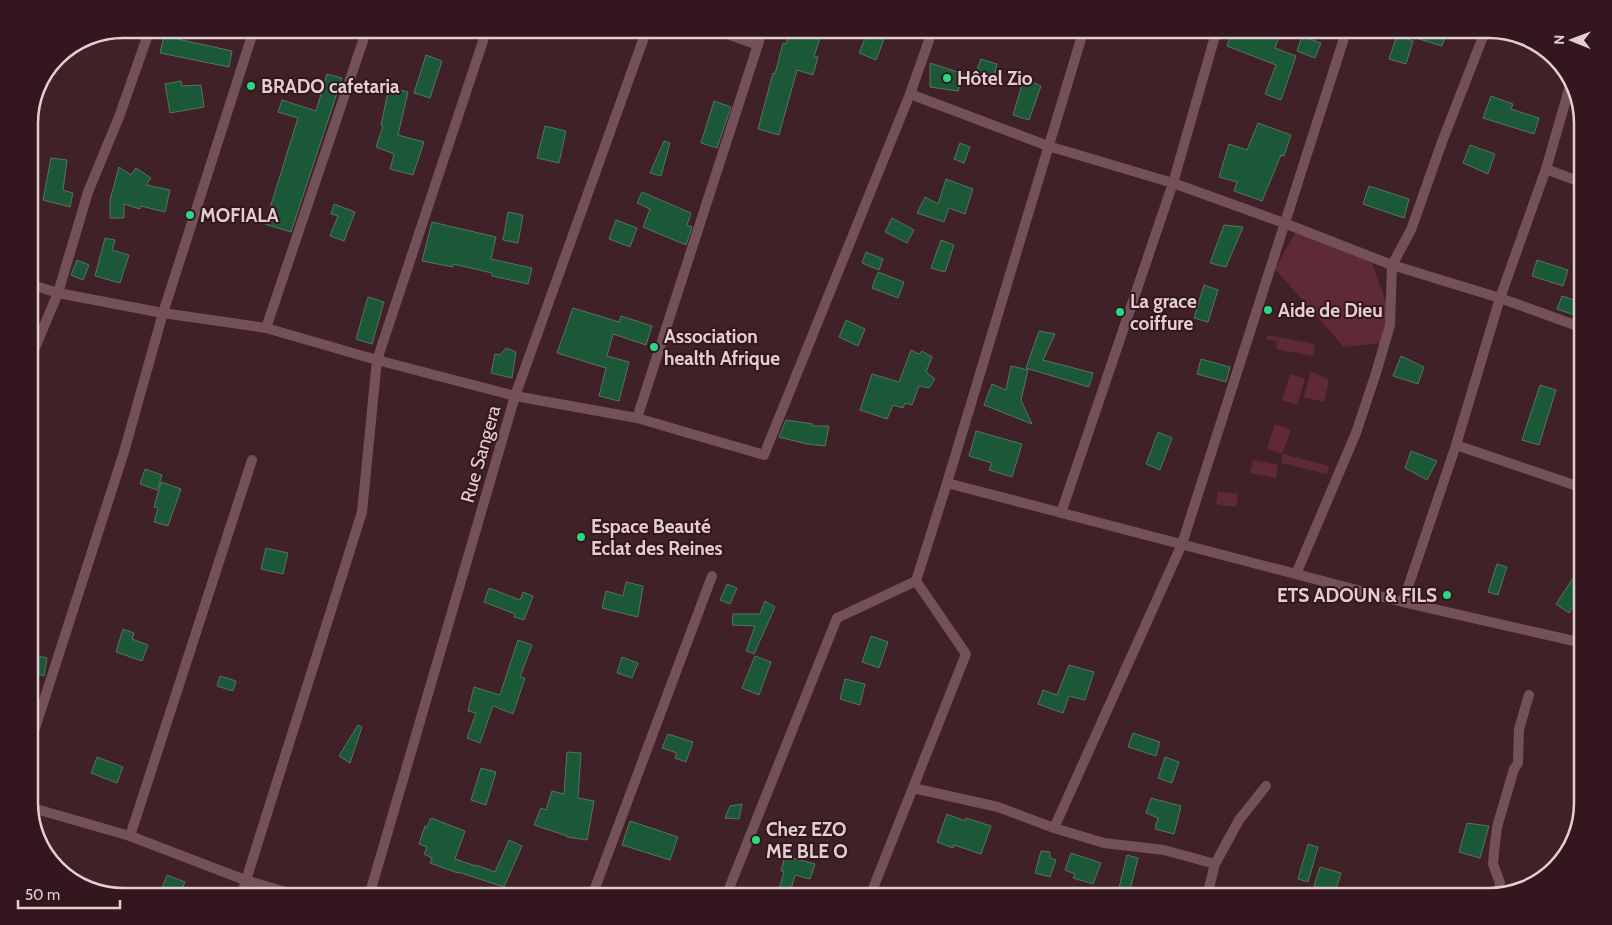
<svg xmlns="http://www.w3.org/2000/svg" width="1612" height="925" font-family="Cabin,sans-serif">
  <rect width="100%" height="100%" fill="#3f2127"/>
  <g fill="#602937">
    <polygon points="1295,233 1334,245 1372,263 1389,310 1380,343 1344,347 1275,269"/>
    <polygon points="1267,335 1315,344 1313,356 1276,349 1277,341 1266,339"/>
    <polygon points="1311,371 1329,380 1324,402 1304,397"/>
    <polygon points="1290,374 1305,379 1297,405 1282,400"/>
    <polygon points="1275,424 1291,430 1282,454 1267,448"/>
    <polygon points="1283,454 1329,466 1327,474 1281,463"/>
    <polygon points="1253,460 1278,465 1276,478 1250,473"/>
    <polygon points="1218,491 1238,494 1236,507 1216,504"/>
  </g>
  <g fill="#1b5837" stroke="#567460">
    <polygon points="790,29 810,29 822,33 814,56 818,57 813,75 797,70 779,135 758,129 773,73 775,74 783,43 786,44"/>
    <polygon points="869,29 888,29 876,60 859,53"/>
    <polygon points="1250,29 1282,29 1275,48 1296,56 1281,100 1265,94 1276,65 1227,46 1232,32 1247,38"/>
    <polygon points="1423,29 1431,29 1446,34 1442,46 1419,39"/>
    <polygon points="1397,35 1413,41 1406,64 1389,59"/>
    <polygon points="164,36 232,51 229,67 160,53"/>
    <polygon points="1302,36 1321,43 1315,58 1297,51"/>
    <polygon points="426,55 442,61 430,98 414,93"/>
    <polygon points="981,59 997,64 993,81 973,80"/>
    <polygon points="930,63 964,74 958,91 930,87"/>
    <polygon points="327,74 342,78 291,232 265,224 298,118 278,112 282,100 316,111"/>
    <polygon points="1024,78 1041,86 1029,120 1013,115"/>
    <polygon points="181,81 182,86 201,85 204,107 170,113 165,84"/>
    <polygon points="389,87 408,92 398,135 424,142 413,175 390,169 394,154 376,147 383,126 381,125"/>
    <polygon points="1491,96 1513,104 1511,109 1539,118 1534,134 1483,118"/>
    <polygon points="714,101 731,107 717,148 701,143"/>
    <polygon points="1258,123 1291,135 1284,156 1281,155 1262,201 1234,191 1237,182 1219,177 1229,144 1247,150"/>
    <polygon points="545,126 566,131 559,163 537,158"/>
    <polygon points="664,141 670,143 661,176 650,173"/>
    <polygon points="960,143 970,147 964,163 954,159"/>
    <polygon points="1470,145 1495,154 1488,174 1463,163"/>
    <polygon points="51,158 67,160 63,190 73,193 70,207 43,200"/>
    <polygon points="119,167 131,175 136,168 151,178 146,185 170,190 165,212 141,206 140,209 124,204 124,218 110,218 110,200"/>
    <polygon points="946,179 973,189 965,214 949,208 944,222 917,213 925,197 938,204"/>
    <polygon points="1369,186 1409,199 1404,218 1363,204"/>
    <polygon points="642,192 691,213 687,225 692,227 686,245 643,227 650,209 637,203"/>
    <polygon points="334,204 355,212 344,241 330,236 338,216 331,214"/>
    <polygon points="508,212 523,215 518,243 503,240"/>
    <polygon points="892,218 914,230 907,243 885,232"/>
    <polygon points="616,220 637,228 630,247 609,239"/>
    <polygon points="432,222 496,237 491,259 532,268 528,284 492,276 492,273 453,264 453,267 422,261"/>
    <polygon points="1224,225 1243,227 1226,267 1210,263"/>
    <polygon points="105,238 115,240 112,250 129,255 120,283 95,276"/>
    <polygon points="941,240 954,245 945,272 931,268"/>
    <polygon points="866,252 883,259 879,270 862,263"/>
    <polygon points="77,260 89,265 83,280 71,275"/>
    <polygon points="1537,260 1568,270 1563,286 1532,276"/>
    <polygon points="878,272 904,282 898,298 872,288"/>
    <polygon points="1204,285 1218,290 1208,322 1194,318"/>
    <polygon points="1562,296 1583,303 1583,318 1557,309"/>
    <polygon points="368,297 384,302 372,344 356,339"/>
    <polygon points="573,308 619,322 621,316 652,326 646,345 613,334 607,356 629,362 619,401 599,396 606,368 557,353"/>
    <polygon points="846,320 865,329 858,346 839,337"/>
    <polygon points="1039,331 1055,334 1043,360 1093,373 1089,387 1026,368"/>
    <polygon points="506,348 516,352 512,378 491,373 495,354 500,355"/>
    <polygon points="911,350 919,354 922,351 932,357 926,372 935,379 929,388 919,386 912,405 905,403 903,408 893,405 887,419 860,410 872,374 899,382"/>
    <polygon points="1401,356 1424,367 1418,384 1393,376"/>
    <polygon points="1201,359 1230,367 1226,382 1197,374"/>
    <polygon points="1011,366 1028,370 1021,400 1032,424 984,405 992,384 1006,390"/>
    <polygon points="1540,385 1556,390 1539,445 1522,440"/>
    <polygon points="786,420 813,424 812,426 829,426 825,446 807,444 779,437"/>
    <polygon points="976,431 1022,444 1012,477 989,470 992,463 969,456"/>
    <polygon points="1158,432 1172,438 1160,470 1146,464"/>
    <polygon points="1411,451 1437,461 1427,480 1405,468"/>
    <polygon points="145,469 162,475 157,490 140,484"/>
    <polygon points="161,482 181,489 168,526 154,522 158,508 154,507"/>
    <polygon points="266,548 288,553 283,574 261,569"/>
    <polygon points="1583,563 1583,591 1569,613 1556,604"/>
    <polygon points="1497,564 1507,567 1498,595 1488,592"/>
    <polygon points="626,582 643,586 638,617 602,608 606,591 623,596"/>
    <polygon points="727,584 737,588 730,604 720,600"/>
    <polygon points="489,588 520,600 523,592 533,596 524,620 514,617 515,614 484,602"/>
    <polygon points="765,601 775,607 754,654 746,651 755,626 732,625 733,614 760,614"/>
    <polygon points="123,629 134,633 132,639 148,645 142,661 116,652"/>
    <polygon points="871,636 888,642 879,668 862,662"/>
    <polygon points="518,640 532,645 520,677 525,678 513,714 493,706 480,743 467,738 476,713 468,711 474,687 500,695"/>
    <polygon points="29,654 47,658 44,676 29,671"/>
    <polygon points="755,656 771,662 759,695 742,688"/>
    <polygon points="622,657 638,663 632,678 617,673"/>
    <polygon points="1069,665 1094,672 1085,700 1069,696 1063,713 1038,704 1043,690 1057,695"/>
    <polygon points="220,676 236,681 233,691 217,686"/>
    <polygon points="845,679 865,684 860,705 840,699"/>
    <polygon points="358,725 362,727 350,763 339,756"/>
    <polygon points="1133,733 1160,742 1156,756 1128,747"/>
    <polygon points="668,734 693,742 686,762 675,758 677,753 662,748"/>
    <polygon points="567,752 581,753 578,798 594,801 587,840 567,837 567,836 534,825 541,808 546,810 552,791 564,794"/>
    <polygon points="97,757 123,767 117,783 91,773"/>
    <polygon points="1165,757 1179,762 1172,783 1158,778"/>
    <polygon points="481,768 496,772 486,805 471,800"/>
    <polygon points="1151,798 1181,806 1174,834 1155,829 1158,818 1146,813"/>
    <polygon points="742,804 739,819 725,818 730,806"/>
    <polygon points="947,814 965,821 966,818 991,826 981,854 954,845 953,848 937,842"/>
    <polygon points="431,818 465,831 455,859 476,866 476,865 495,872 509,840 522,846 504,887 458,872 458,873 430,863 432,858 424,854 427,847 419,844 425,826 427,827"/>
    <polygon points="630,821 678,837 670,860 622,845"/>
    <polygon points="1467,823 1489,826 1480,858 1459,852"/>
    <polygon points="1308,844 1318,847 1308,882 1298,879"/>
    <polygon points="1041,851 1050,852 1050,858 1056,860 1050,877 1035,873"/>
    <polygon points="1071,853 1101,863 1093,884 1073,878 1075,874 1065,870"/>
    <polygon points="1127,855 1138,858 1129,894 1118,892"/>
    <polygon points="785,856 815,864 810,879 795,875 789,896 777,896 784,872 781,871"/>
    <polygon points="1320,867 1341,873 1335,892 1314,886"/>
    <polygon points="167,875 185,882 179,896 159,896"/>
  </g>
  <g fill="none" stroke-linecap="round" stroke-linejoin="round">
    <g stroke="#745158" stroke-width="10">
      <polyline points="713,29 758,45"/>
      <polyline points="910,94 1048,146 1173,183 1284,223 1392,265 1500,298 1583,328"/>
      <polyline points="1546,169 1583,183"/>
      <polyline points="29,284 58,293 163,313 266,328 377,360 515,396 637,418 764,455 910,94 933,29"/>
      <polyline points="266,328 367,29"/>
      <polyline points="29,362 58,293 88,192 119,117 150,29"/>
      <polyline points="637,418 763,29"/>
      <polyline points="1456,445 1583,488"/>
      <polyline points="947,483 1403,602 1583,643"/>
      <polyline points="1061,513 1173,183 1217,29"/>
      <polyline points="1296,574 1356,433 1376,373 1390,325 1392,265 1411,230 1442,142 1486,29"/>
      <polyline points="1403,602 1456,445 1500,298 1546,169 1572,79"/>
      <polyline points="29,747 124,452 163,313 254,29"/>
      <polyline points="913,788 998,807 1054,828 1104,843 1164,850 1215,864"/>
      <polyline points="29,807 130,836 245,880 300,896"/>
      <polyline points="1054,828 1182,544 1347,29"/>
      <polyline points="130,836 252,460"/>
      <polyline points="1498,894 1500,883 1493,864 1494,852 1497,827 1514,769 1518,763 1519,729 1529,695"/>
      <polyline points="241,896 362,512 377,360 487,29"/>
      <polyline points="369,896 515,396 647,29"/>
      <polyline points="592,896 712,576"/>
      <polyline points="726,896 837,618 916,581 947,483 1084,29"/>
      <polyline points="870,896 966,654 916,581"/>
      <polyline points="1207,896 1215,864 1239,820 1266,786"/>
    </g>
  </g>
  <g fill="#2bd884" stroke="#34171e" stroke-width="2">
    <circle cx="947" cy="78" r="5"/>
    <circle cx="251" cy="86" r="5"/>
    <circle cx="190" cy="215" r="5"/>
    <circle cx="1268" cy="310" r="5"/>
    <circle cx="1120" cy="312" r="5"/>
    <circle cx="654" cy="347" r="5"/>
    <circle cx="581" cy="537" r="5"/>
    <circle cx="1447" cy="595" r="5"/>
    <circle cx="756" cy="840" r="5"/>
  </g>
  <g text-anchor="middle" stroke-width="4" stroke-linejoin="round" paint-order="stroke">
    <g font-size="19" font-weight="bold" fill="#e3cfd2" stroke="#34171e" text-anchor="start">
      <text x="957" y="85">Hôtel Zio</text>
      <text x="261" y="93">BRADO cafetaria</text>
      <text x="200" y="222">MOFIALA</text>
      <text x="1130" y="308">La grace<tspan x="1130" dy="22">coiffure</tspan></text>
      <text x="1278" y="317">Aide de Dieu</text>
      <text x="664" y="343">Association<tspan x="664" dy="22">health Afrique</tspan></text>
      <text x="591" y="533">Espace Beauté<tspan x="591" dy="22">Eclat des Reines</tspan></text>
      <text x="1437" y="602" text-anchor="end">ETS ADOUN &amp; FILS</text>
      <text x="766" y="836">Chez EZO<tspan x="766" dy="22">ME BLE O</tspan></text>
    </g>
    <g font-size="19" fill="#e3cfd2" stroke="#34171e">
      <text transform="translate(480 454) rotate(-74)" y="7">Rue Sangera</text>
    </g>
  </g>
  <path d="M0 0H1612V925H0ZM123 38H1489A85 85 0 0 1 1574 123V803A85 85 0 0 1 1489 888H123A85 85 0 0 1 38 803V123A85 85 0 0 1 123 38Z" fill="#34171e" fill-rule="evenodd"/>
  <path fill="none" stroke="#e3cfd2" stroke-width="2.5" d="M123 38H1489A85 85 0 0 1 1574 123V803A85 85 0 0 1 1489 888H123A85 85 0 0 1 38 803V123A85 85 0 0 1 123 38Z"/>
  <g transform="translate(1572 40) rotate(271)" stroke="#34171e" stroke-width="4" paint-order="stroke">
  <path d="M0-4L9 19L0 12L-9 19Z" fill="#e3cfd2"/>
  <text y="-8" font-size="14" font-weight="bold" text-anchor="middle" fill="#e3cfd2">N</text>
  </g>
  <path d="M18 900v8h102v-8" fill="none" stroke="#e3cfd2" stroke-width="2.5"/>
  <text x="25" y="900" font-size="15" fill="#e3cfd2" stroke="#34171e" stroke-width="4" paint-order="stroke">50 m</text>
</svg>
